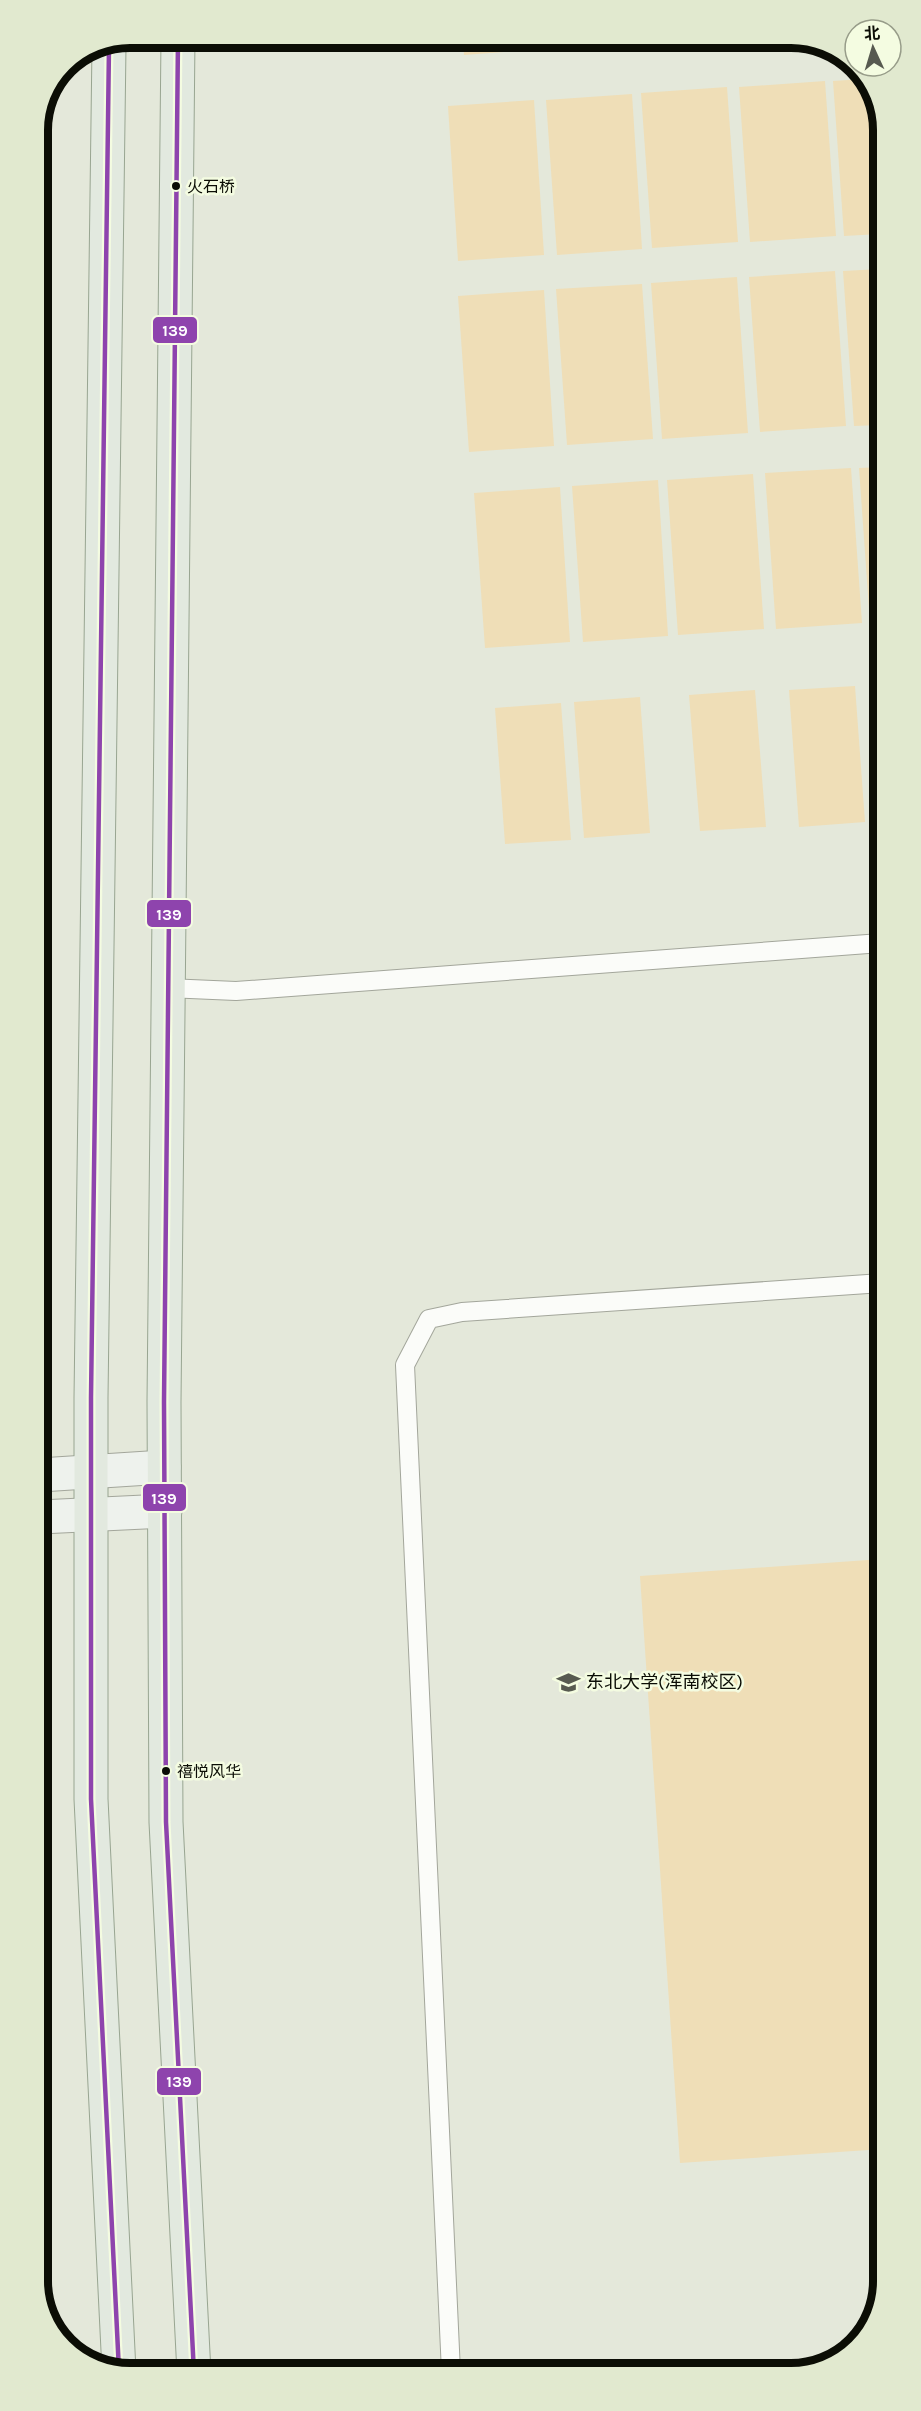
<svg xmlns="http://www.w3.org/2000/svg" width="921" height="2411" font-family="Karla,'Noto Sans SC',sans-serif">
  <rect width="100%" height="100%" fill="#e4e8da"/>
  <g fill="#efdeb7">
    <polygon points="463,38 515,38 516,51 464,55"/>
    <polygon points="532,38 583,38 584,46 532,50"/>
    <polygon points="600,38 652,38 652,43 601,46"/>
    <polygon points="863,79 880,106 880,234 844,236 833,81"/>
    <polygon points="825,81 836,236 750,242 739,87"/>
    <polygon points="727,87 738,242 652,248 641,93"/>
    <polygon points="632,94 642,249 557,255 546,100"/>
    <polygon points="534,100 544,255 458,261 448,106"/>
    <polygon points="880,269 881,425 854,426 843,271"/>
    <polygon points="835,271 846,426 760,432 749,277"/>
    <polygon points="737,277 748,433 662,439 651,283"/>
    <polygon points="642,284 653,439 567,445 556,289"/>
    <polygon points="544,290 554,446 469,452 458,296"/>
    <polygon points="881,467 881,623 870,623 859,468"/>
    <polygon points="851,468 862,623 776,629 765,473"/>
    <polygon points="753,474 764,629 678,635 667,480"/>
    <polygon points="658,480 668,636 583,642 572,486"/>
    <polygon points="560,487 570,642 485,648 474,493"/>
    <polygon points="855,686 865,822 799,827 789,690"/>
    <polygon points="755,690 766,827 700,831 689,695"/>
    <polygon points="640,697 650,833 584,838 574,702"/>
    <polygon points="561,703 571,840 505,844 495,708"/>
    <polygon points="882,1559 883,2149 680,2163 640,1576"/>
  </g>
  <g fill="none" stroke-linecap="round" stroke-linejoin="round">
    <defs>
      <g id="lane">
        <polyline points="167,988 236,991 881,943"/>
        <polyline points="451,2372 405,1365 429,1319 462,1312 882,1283"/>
      </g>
      <g id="secondary">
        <polyline points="40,1475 164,1467"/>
        <polyline points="40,1517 165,1511"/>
      </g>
      <g id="primary">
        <polyline points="178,38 164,1402 166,1822 194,2373"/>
        <polyline points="109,46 91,1398 91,1799 119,2371"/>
      </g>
    </defs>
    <use href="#lane" stroke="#a3a69b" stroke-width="20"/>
    <use href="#secondary" stroke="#a3a69b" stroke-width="35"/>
    <use href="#primary" stroke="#98a591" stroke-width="35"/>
    <use href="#lane" stroke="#fbfcf9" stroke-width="18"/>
    <use href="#secondary" stroke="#eef2ed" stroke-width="33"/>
    <use href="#primary" stroke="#e2e9df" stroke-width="33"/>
    <defs>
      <g id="bus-1">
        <polyline points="178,38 164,1402 166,1822 194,2373"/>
        <polyline points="109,46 91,1398 91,1799 119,2371"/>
      </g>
    </defs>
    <use href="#bus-1" stroke="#f4fce1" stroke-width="9"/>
    <use href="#bus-1" stroke="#8e44ad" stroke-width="4.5"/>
  </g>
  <defs>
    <symbol id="university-bare" viewBox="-9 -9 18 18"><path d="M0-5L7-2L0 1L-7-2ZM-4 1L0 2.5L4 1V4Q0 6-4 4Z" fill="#575a50" stroke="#f4fce1" stroke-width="2.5" paint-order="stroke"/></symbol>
  </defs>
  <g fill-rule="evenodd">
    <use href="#university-bare" x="552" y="1666" width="33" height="33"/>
  </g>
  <g fill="#0b0d05" stroke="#f4fce1" stroke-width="2">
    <circle cx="176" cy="186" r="5"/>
    <circle cx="166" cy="1771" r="5"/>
  </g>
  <g text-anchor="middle" stroke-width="5" stroke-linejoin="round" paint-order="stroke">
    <g font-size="16" fill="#0b0d05" stroke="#f4fce1" text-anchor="start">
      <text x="187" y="192">火石桥</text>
      <text x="177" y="1777">禧悦风华</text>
    </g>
    <g font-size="18" fill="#0b0d05" stroke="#f4fce1" text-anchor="start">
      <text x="586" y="1688">东北大学(浑南校区)</text>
    </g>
  </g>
  <path d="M0 0H921V2411H0ZM130 48H791A82 82 0 0 1 873 130V2281A82 82 0 0 1 791 2363H130A82 82 0 0 1 48 2281V130A82 82 0 0 1 130 48Z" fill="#e1e9cf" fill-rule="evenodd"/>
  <path fill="none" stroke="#0b0d05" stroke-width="8" d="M130 48H791A82 82 0 0 1 873 130V2281A82 82 0 0 1 791 2363H130A82 82 0 0 1 48 2281V130A82 82 0 0 1 130 48Z"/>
  <g stroke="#f4fce1" stroke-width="2">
    <rect x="152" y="316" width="46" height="28" rx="6" fill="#8e44ad"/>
    <rect x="146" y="899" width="46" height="29" rx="6" fill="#8e44ad"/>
    <rect x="142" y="1483" width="45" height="29" rx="6" fill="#8e44ad"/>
    <rect x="156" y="2067" width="46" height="29" rx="6" fill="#8e44ad"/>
  </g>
  <g font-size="16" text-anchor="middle" font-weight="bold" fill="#fff">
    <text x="175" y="336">139</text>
    <text x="169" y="920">139</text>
    <text x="164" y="1504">139</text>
    <text x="179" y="2087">139</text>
  </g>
  <g transform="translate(873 48) rotate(356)"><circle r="28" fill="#f4fce1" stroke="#979c89" stroke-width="1.5"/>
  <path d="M0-4.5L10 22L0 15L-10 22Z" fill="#575a50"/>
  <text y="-9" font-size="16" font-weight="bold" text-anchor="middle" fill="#0b0d05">北</text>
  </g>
</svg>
